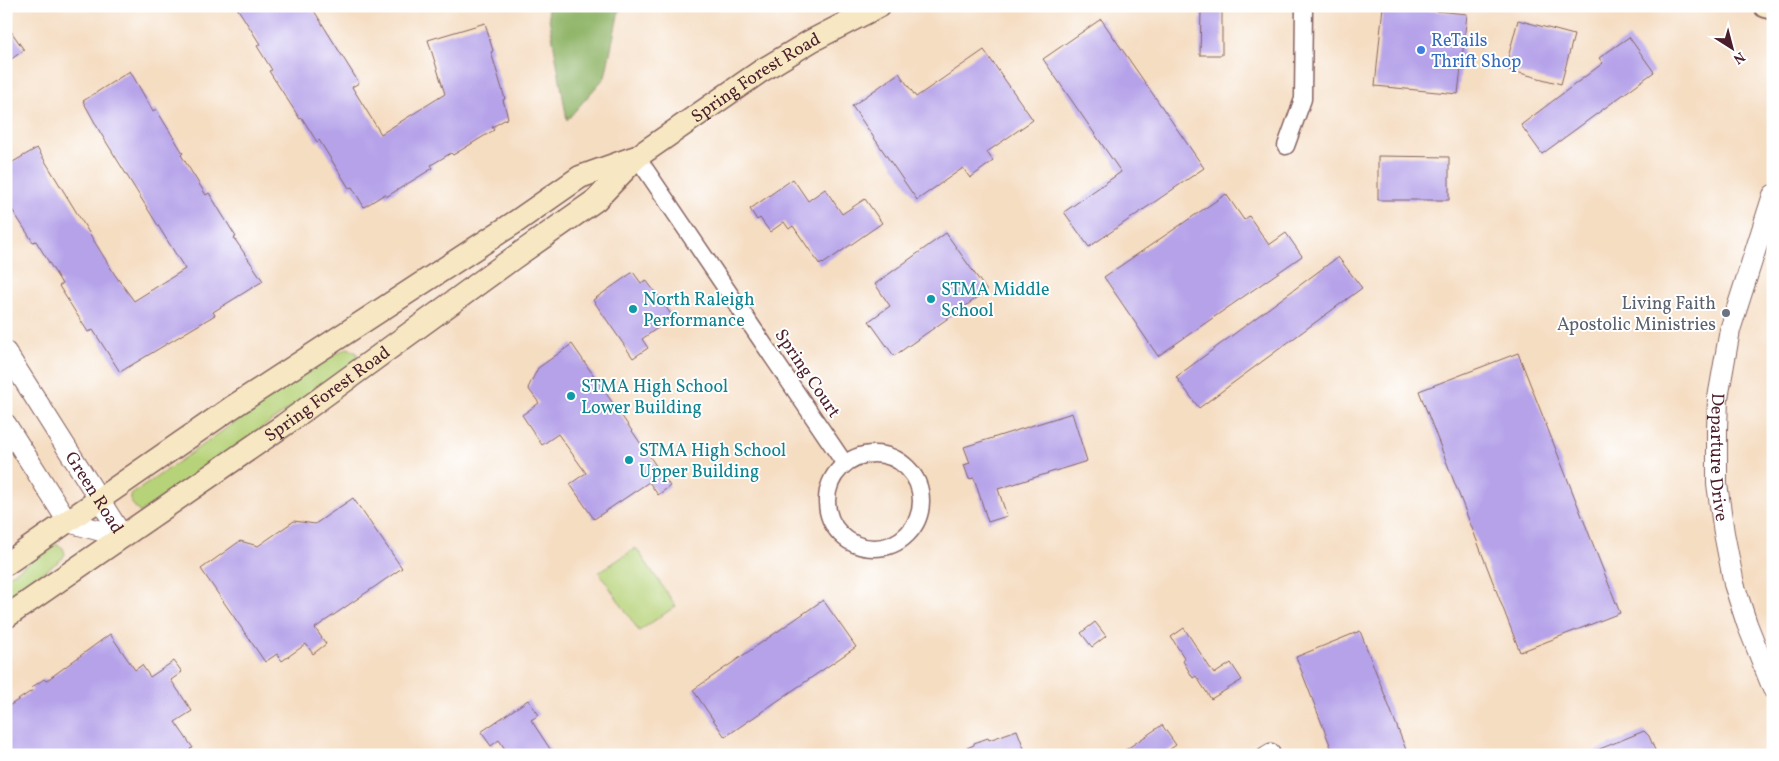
<svg xmlns="http://www.w3.org/2000/svg" width="1779" height="761" font-family="Vollkorn,serif">
  <rect width="100%" height="100%" fill="#fff"/>
  <filter id="ink" filterUnits="userSpaceOnUse"><feTurbulence type="fractalNoise" baseFrequency=".02" numOctaves="2"/><feDisplacementMap in="SourceGraphic" scale="10" xChannelSelector="R" yChannelSelector="G"/><feConvolveMatrix kernelMatrix="1 2 1 2 8 2 1 2 1" color-interpolation-filters="sRGB"/></filter>
  <filter id="wash" filterUnits="userSpaceOnUse"><feTurbulence type="fractalNoise" baseFrequency=".0096" numOctaves="4" result="noise"/><feDisplacementMap in="SourceGraphic" scale="20" xChannelSelector="R" yChannelSelector="G"/><feGaussianBlur stdDeviation="1.12" result="paint"/><feColorMatrix in="noise" values="0 0 0 0 0 0 0 0 0 0 0 0 0 0 0 0 0 1.4 0 .05"/><feComposite in="paint" operator="in"/></filter>
  <g filter="url(#wash)">
    <rect width="100%" height="100%" fill="#f5ddc2"/>
    <g fill="#b7d379" stroke="#807952">
      <polygon points="348,348 357,353 356,362 140,513 131,502 131,495 324,360"/>
      <polygon points="56,544 63,548 65,554 62,559 6,598 6,578"/>
      <polygon points="636,548 676,606 639,631 599,572"/>
    </g>
    <polygon fill="#91b569" stroke="#6e6a4a" points="547,6 620,6 605,77 567,120"/>
    <g id="blocks">
      <g fill="#b5a2e9">
        <polygon points="236,6 311,6 359,83 352,87 381,134 445,94 428,40 485,23 493,51 491,52 505,99 503,100 508,118 492,127 494,130 453,155 451,153 431,165 433,168 386,197 385,194 364,207 352,187 349,188 319,140 317,142 302,118 300,119 269,71 272,70 257,46 260,44"/>
        <polygon points="1383,6 1467,14 1458,94 1375,86"/>
        <polygon points="1201,12 1222,12 1222,55 1200,55"/>
        <polygon points="1101,19 1204,168 1089,247 1064,212 1121,172 1043,59"/>
        <polygon points="1518,20 1574,35 1561,84 1505,69"/>
        <polygon points="6,24 24,50 6,63"/>
        <polygon points="1629,37 1654,72 1542,154 1521,125 1603,63 1599,58"/>
        <polygon points="984,50 1033,120 987,152 993,161 970,178 963,168 917,200 852,106 899,73 916,97"/>
        <polygon points="130,71 153,111 156,109 183,153 181,155 206,195 209,193 236,237 234,238 263,281 213,312 215,315 120,372 93,330 88,332 59,286 62,284 36,241 33,242 6,200 6,166 37,148 115,275 134,301 185,269 100,132 83,101"/>
        <polygon points="1378,156 1449,157 1449,200 1378,200"/>
        <polygon points="793,179 808,201 825,189 842,214 865,199 882,223 823,264 822,263 820,265 793,226 789,229 784,222 770,232 760,218 757,220 750,209"/>
        <polygon points="1226,194 1244,220 1249,216 1269,245 1286,233 1302,256 1158,356 1104,277"/>
        <polygon points="946,233 987,291 894,356 869,321 890,306 875,284"/>
        <polygon points="1338,257 1362,288 1199,408 1176,377"/>
        <polygon points="633,272 641,283 646,280 673,317 642,339 648,348 633,358 593,300"/>
        <polygon points="572,344 670,486 658,495 649,482 594,519 570,484 586,473 558,434 542,445 522,415 539,403 528,388 538,368"/>
        <polygon points="1518,353 1620,613 1520,652 1419,391"/>
        <polygon points="1072,413 1087,461 998,489 1007,516 988,522 974,478 969,479 964,465 970,463 964,447"/>
        <polygon points="353,498 402,568 315,628 326,644 313,654 306,644 282,661 277,654 265,662 201,569 240,541 258,546 294,521 315,524"/>
        <polygon points="823,600 856,647 725,737 693,690"/>
        <polygon points="1095,622 1106,636 1092,647 1081,633"/>
        <polygon points="1184,628 1214,674 1231,663 1242,680 1211,699 1196,676 1193,678 1183,661 1185,659 1171,637"/>
        <polygon points="1360,631 1408,755 1334,755 1296,657"/>
        <polygon points="110,634 135,670 142,665 150,677 174,661 182,672 171,680 192,711 175,722 193,748 190,749 194,755 6,755 6,708 33,690 31,688 44,679 46,681"/>
        <polygon points="528,700 539,715 531,720 554,755 509,755 499,740 491,746 481,732"/>
        <polygon points="1162,725 1176,745 1162,755 1118,755"/>
        <polygon points="1017,730 1025,751 1014,755 951,755 974,745 974,743 988,738 989,740"/>
        <polygon points="1644,731 1649,736 1657,755 1585,755"/>
      </g>
    </g>
  </g>
  <g filter="url(#ink)">
    <use href="#blocks" fill-opacity="0" stroke="#866260" stroke-width="1"/>
    <g fill="none" stroke-linecap="round" stroke-linejoin="round">
      <defs>
        <g id="minor">
          <polyline points="1286,146 1303,99 1304,6"/>
          <polyline points="637,157 845,464"/>
          <circle cx="874" cy="501" r="47"/>
          <polyline points="1266,755 1271,752"/>
        </g>
        <g id="tertiary">
          <path id="s1" d="M 1773,195 L 1730,330 L 1718,398 L 1717,430 L 1717,484 L 1724,533 L 1734,584 L 1747,624 L 1773,689"/>
          <path id="s2" d="M 6,352 L 123,537"/>
          <polyline points="6,424 68,522 123,537"/>
        </g>
        <g id="secondary">
          <polyline points="1765,6 1773,8"/>
          <polyline points="6,564 231,408 517,221 580,177 633,158"/>
          <path id="s3" d="M 6,617 L 284,425 L 512,259 L 596,200 L 637,157 L 761,71 L 811,41 L 879,6"/>
        </g>
      </defs>
      <use href="#minor" stroke="#866260" stroke-width="19"/>
      <use href="#tertiary" stroke="#866260" stroke-width="22"/>
      <use href="#secondary" stroke="#866260" stroke-width="25"/>
      <use href="#minor" stroke="#fff" stroke-width="16"/>
      <use href="#tertiary" stroke="#fff" stroke-width="20"/>
      <use href="#secondary" stroke="#f7e8c3" stroke-width="22"/>
    </g>
  </g>
  <circle fill="#3f7fe0" stroke="#fff" stroke-width="2" cx="1421" cy="50" r="5"/>
  <g fill="#0f9aa8" stroke="#fff" stroke-width="2">
    <circle cx="931" cy="299" r="5"/>
    <circle cx="633" cy="309" r="5"/>
    <circle cx="571" cy="396" r="5"/>
    <circle cx="629" cy="460" r="5"/>
  </g>
  <circle fill="#6b7280" stroke="#fff" stroke-width="2" cx="1726" cy="313" r="5"/>
  <g text-anchor="middle" stroke-width="4" stroke-linejoin="round" paint-order="stroke">
    <g font-size="18" fill="#366cbe" stroke="#fff" text-anchor="start">
      <text x="1431" y="46">ReTails<tspan x="1431" dy="21">Thrift Shop</tspan></text>
    </g>
    <g font-size="18" fill="#4a1f2b" stroke="#fff">
      <text dy="6" stroke="none"><textPath href="#s3" startOffset="925">Spring Forest Road</textPath></text>
      <text transform="translate(808 373) rotate(56)" y="6">Spring Court</text>
      <text dy="6" stroke="none"><textPath href="#s3" startOffset="391">Spring Forest Road</textPath></text>
      <text dy="6" stroke="none"><textPath href="#s1" startOffset="270">Departure Drive</textPath></text>
      <text dy="6" stroke="none"><textPath href="#s2" startOffset="166">Green Road</textPath></text>
    </g>
    <g font-size="18" fill="#0d838f" stroke="#fff" text-anchor="start">
      <text x="941" y="295">STMA Middle<tspan x="941" dy="21">School</tspan></text>
      <text x="643" y="305">North Raleigh<tspan x="643" dy="21">Performance</tspan></text>
      <text x="581" y="392">STMA High School<tspan x="581" dy="21">Lower Building</tspan></text>
      <text x="639" y="456">STMA High School<tspan x="639" dy="21">Upper Building</tspan></text>
    </g>
    <g font-size="18" fill="#5b616d" stroke="#fff" text-anchor="end">
      <text x="1716" y="309">Living Faith<tspan x="1716" dy="21">Apostolic Ministries</tspan></text>
    </g>
  </g>
  <rect width="1779" height="761" fill="none" stroke="#fff" stroke-width="25"/>
  <g transform="translate(1732 48) rotate(144)" stroke="#ffffff" stroke-width="4" paint-order="stroke">
  <path d="M0-4L9 19L0 12L-9 19Z" fill="#4a1f2b"/>
  <text y="-8" font-size="14" font-weight="bold" text-anchor="middle" fill="#4a1f2b">N</text>
  </g>
</svg>
